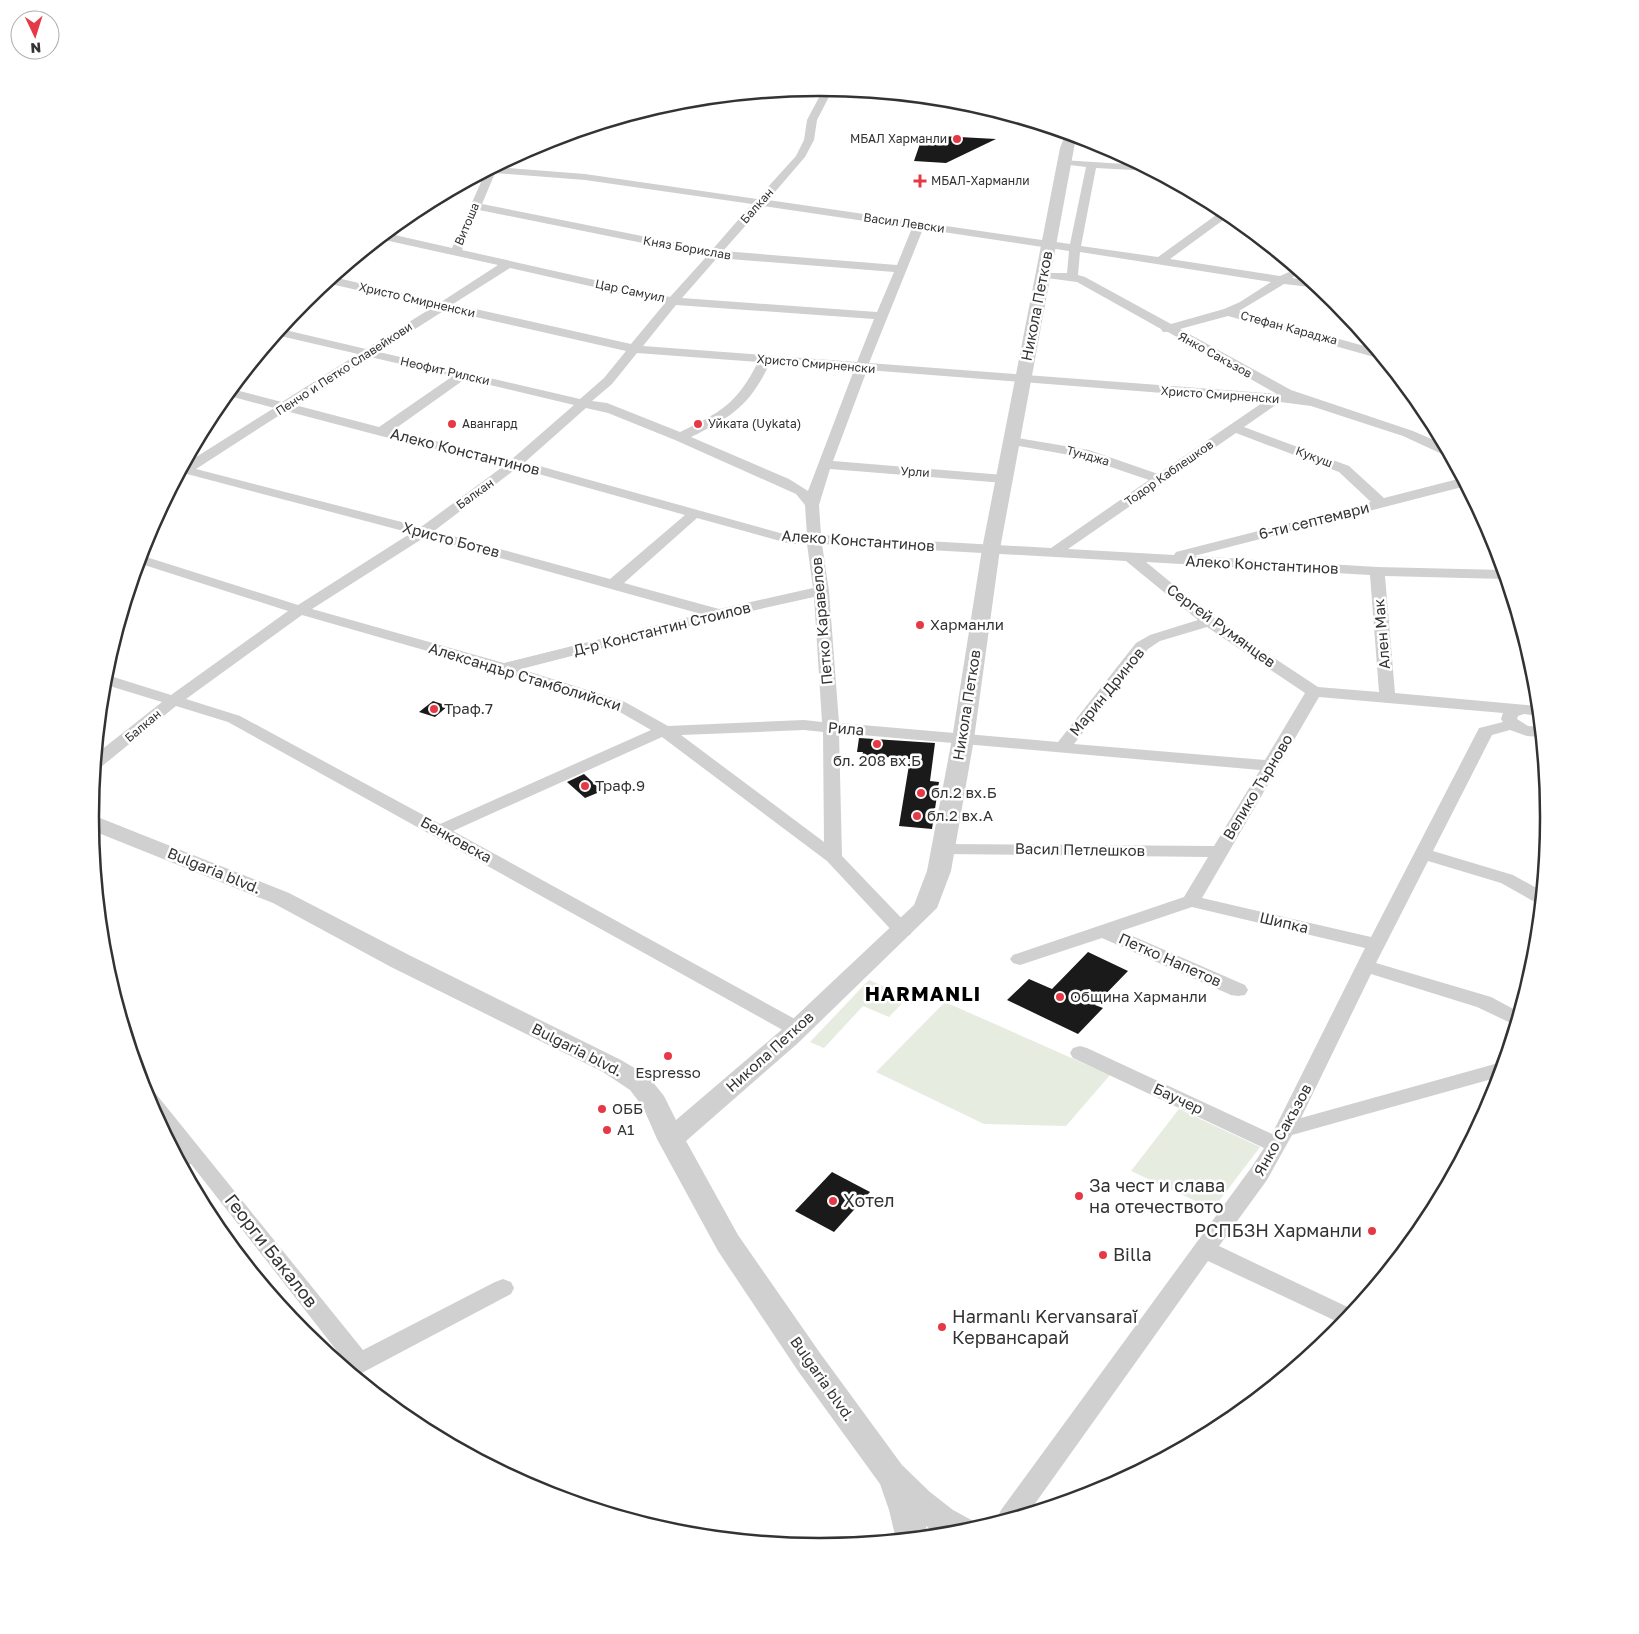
<svg xmlns="http://www.w3.org/2000/svg" width="1639" height="1634" font-family="'Golos Text',sans-serif">
  <rect width="100%" height="100%" fill="#fff"/>
  <g fill="#e6ecdf">
    <polygon points="869,980 908,997 889,1017 863,1006 824,1048 810,1042"/>
    <polygon points="945,1002 1110,1075 1066,1126 984,1124 876,1072"/>
    <polygon points="1179,1109 1260,1147 1213,1209 1131,1171"/>
  </g>
  <g fill="#1a1a1a">
    <polygon points="923,135 996,139 946,163 914,161"/>
    <polygon points="433,701 448,706 435,717 419,712"/>
    <polygon points="859,738 935,743 930,781 939,782 932,829 899,826 910,759 862,755 863,752 857,752"/>
    <polygon points="584,774 602,791 585,798 567,782"/>
    <polygon points="1088,952 1128,971 1095,1005 1103,1008 1078,1034 1007,1000 1029,979 1052,989"/>
    <polygon points="832,1172 870,1192 834,1232 795,1211"/>
  </g>
  <g fill="none" stroke-linecap="round" stroke-linejoin="round">
    <g fill="#d0d0d0" fill-rule="evenodd">
      <path d="M 824,88 L 833,89 L 817,120 L 814,140 L 805,157 L 768,200 L 1070,244 L 1086,167 L 1062,164 L 1061,162 L 1062,160 L 1140,165 L 1151,171 L 1096,168 L 1081,246 L 1158,257 L 1223,210 L 1230,215 L 1170,259 L 1280,276 L 1289,272 L 1295,275 L 1292,278 L 1310,281 L 1319,288 L 1284,284 L 1239,311 L 1375,349 L 1381,357 L 1374,357 L 1228,316 L 1180,329 L 1291,390 L 1413,431 L 1443,444 L 1449,455 L 1442,454 L 1403,436 L 1363,423 L 1311,406 L 1280,402 L 1244,427 L 1349,466 L 1384,498 L 1462,478 L 1466,486 L 1194,556 L 1377,567 L 1503,570 L 1505,579 L 1385,576 L 1395,693 L 1538,706 L 1539,716 L 1524,714 L 1518,716 L 1517,719 L 1528,726 L 1540,727 L 1541,737 L 1527,736 L 1510,730 L 1492,735 L 1433,851 L 1513,875 L 1542,891 L 1540,905 L 1501,883 L 1428,861 L 1376,963 L 1491,997 L 1519,1012 L 1515,1025 L 1477,1007 L 1371,974 L 1301,1118 L 1502,1062 L 1504,1062 L 1499,1077 L 1292,1135 L 1267,1180 L 1219,1246 L 1354,1310 L 1342,1324 L 1340,1323 L 1208,1261 L 1029,1512 L 999,1521 L 997,1518 L 1001,1510 L 1251,1168 L 1264,1148 L 1073,1058 L 1070,1053 L 1073,1048 L 1080,1046 L 1087,1048 L 1272,1134 L 1365,948 L 1192,907 L 1121,931 L 1245,985 L 1248,990 L 1245,995 L 1238,996 L 1231,995 L 1102,938 L 1020,965 L 1013,963 L 1010,959 L 1013,955 L 1184,897 L 1208,857 L 943,854 L 937,853 L 934,849 L 937,845 L 943,844 L 1214,846 L 1260,770 L 839,733 L 842,856 L 910,927 L 912,931 L 910,935 L 903,937 L 896,935 L 827,861 L 662,737 L 453,831 L 804,1024 L 807,1029 L 804,1034 L 797,1036 L 790,1034 L 228,722 L 176,706 L 101,767 L 95,768 L 96,754 L 162,702 L 103,684 L 104,674 L 171,695 L 288,611 L 138,563 L 140,555 L 298,605 L 411,533 L 187,474 L 178,477 L 185,464 L 274,408 L 226,395 L 232,389 L 282,402 L 358,354 L 276,335 L 281,329 L 366,349 L 433,307 L 326,283 L 333,277 L 441,302 L 498,265 L 380,239 L 386,233 L 452,248 L 485,173 L 495,167 L 585,174 L 757,199 L 796,156 L 804,140 L 807,120 ZM 495,173 L 585,180 L 752,204 L 712,250 L 482,204 ZM 763,206 L 912,228 L 897,265 L 723,251 ZM 479,210 L 707,256 L 670,297 L 462,250 ZM 923,229 L 1069,251 L 1067,273 L 1039,273 L 1037,275 L 1039,277 L 1077,282 L 1161,329 L 1163,332 L 1168,332 L 1277,394 L 869,363 ZM 1080,252 L 1271,282 L 1240,302 L 1224,309 L 1171,324 L 1085,277 L 1078,275 ZM 717,258 L 894,272 L 877,312 L 682,298 ZM 510,268 L 665,303 L 631,344 L 453,304 ZM 676,305 L 874,319 L 857,362 L 643,346 ZM 445,310 L 626,351 L 604,378 L 580,399 L 379,352 ZM 637,353 L 758,362 C 737,404 721,412 680,432 L 607,403 L 592,401 L 612,384 ZM 370,357 L 453,376 L 379,427 L 295,405 ZM 770,363 L 854,370 L 808,491 L 789,479 L 691,437 C 733,416 749,406 770,363 ZM 867,370 L 1265,401 L 1158,474 L 1089,450 L 1012,437 L 1007,438 L 1005,441 L 1007,444 L 1081,457 L 1149,480 L 1051,548 L 821,535 L 819,505 L 830,469 L 1004,483 L 1011,479 L 1004,475 L 833,461 ZM 465,379 L 574,405 L 512,459 L 392,431 ZM 586,408 L 608,413 L 675,440 L 796,494 L 805,505 L 807,535 L 791,536 L 525,462 ZM 286,411 L 381,436 L 505,465 L 421,527 L 196,469 ZM 1236,433 L 1339,472 L 1371,502 L 1176,552 L 1174,555 L 1068,549 ZM 517,468 L 685,515 L 610,579 L 434,531 ZM 697,518 L 791,544 L 807,544 L 813,588 L 719,609 L 624,583 ZM 425,537 L 701,614 L 504,663 L 312,609 ZM 822,544 L 1126,561 L 1198,620 L 1150,635 L 1136,643 L 1058,742 L 839,723 L 829,591 ZM 1146,562 L 1370,575 L 1379,692 L 1318,687 L 1214,618 ZM 814,597 L 822,722 L 804,720 L 668,726 L 625,702 L 521,669 L 720,618 ZM 302,615 L 497,671 L 613,708 L 651,730 L 440,824 L 240,716 L 186,699 ZM 1207,627 L 1305,693 L 1265,760 L 1074,744 L 1148,649 L 1160,641 ZM 1319,697 L 1503,713 L 1501,719 L 1503,722 L 1479,728 L 1477,732 L 1371,937 L 1202,898 ZM 804,730 L 823,732 L 824,842 L 681,735 Z"/>
      <polygon points="143,1087 152,1089 363,1350 495,1282 503,1279 511,1282 514,1288 511,1294 356,1376 339,1362 344,1360 191,1164 183,1167 176,1153 180,1151 165,1132"/>
    </g>
    <path fill="#d0d0d0" fill-rule="evenodd" d="M 1070,134 L 1081,138 L 1075,143 L 1074,148 L 1000,549 L 974,739 L 951,871 L 937,908 L 797,1044 L 686,1141 L 738,1235 L 820,1353 L 902,1465 L 930,1492 L 953,1510 L 975,1522 L 977,1528 C 959,1533 942,1539 926,1526 L 927,1536 L 896,1539 L 889,1510 L 880,1484 L 798,1371 L 718,1251 L 657,1139 L 643,1107 L 630,1090 L 603,1072 L 391,967 L 273,903 L 91,830 L 90,814 L 289,893 L 409,955 L 621,1060 L 648,1076 L 664,1096 L 676,1120 L 779,1032 L 914,905 L 927,871 L 952,739 L 982,549 L 1060,148 L 1064,138 Z"/>
  </g>
  <g fill="#e63946" stroke="#fff" stroke-width="2">
    <circle cx="957" cy="139" r="5"/>
    <path d="M917.5 173.5h5v5h5v5h-5v5h-5v-5h-5v-5h5z"/>
    <circle cx="452" cy="424" r="5"/>
    <circle cx="698" cy="424" r="5"/>
    <circle cx="920" cy="625" r="5"/>
    <circle cx="434" cy="709" r="5"/>
    <circle cx="877" cy="744" r="5"/>
    <circle cx="585" cy="786" r="5"/>
    <circle cx="921" cy="793" r="5"/>
    <circle cx="917" cy="816" r="5"/>
    <circle cx="1060" cy="997" r="5"/>
    <circle cx="668" cy="1056" r="5"/>
    <circle cx="602" cy="1109" r="5"/>
    <circle cx="607" cy="1130" r="5"/>
    <circle cx="1079" cy="1196" r="5"/>
    <circle cx="833" cy="1201" r="5"/>
    <circle cx="1372" cy="1231" r="5"/>
    <circle cx="1103" cy="1255" r="5"/>
    <circle cx="942" cy="1327" r="5"/>
  </g>
  <g text-anchor="middle" stroke-width="5" stroke-linejoin="round" paint-order="stroke">
    <g font-size="12" fill="#333" stroke="#fff" text-anchor="start">
      <text x="947" y="143" text-anchor="end">МБАЛ Харманли</text>
      <text x="931" y="185">МБАЛ-Харманли</text>
      <text x="462" y="428">Авангард</text>
      <text x="708" y="428">Уйката (Uykata)</text>
    </g>
    <g font-size="12" fill="#333" stroke="#fff">
      <text transform="translate(757 206) rotate(-48)" y="4">Балкан</text>
      <text transform="translate(904 223) rotate(8)" y="4">Васил Левски</text>
      <text transform="translate(467 224) rotate(-67)" y="4">Витоша</text>
      <text transform="translate(687 248) rotate(10)" y="4">Княз Борислав</text>
      <text transform="translate(630 291) rotate(12)" y="4">Цар Самуил</text>
      <text transform="translate(417 300) rotate(13)" y="4">Христо Смирненски</text>
      <text transform="translate(1289 328) rotate(15)" y="4">Стефан Караджа</text>
      <text transform="translate(1215 355) rotate(29)" y="4">Янко Сакъзов</text>
      <text transform="translate(816 364) rotate(5)" y="4">Христо Смирненски</text>
      <text transform="translate(344 369) rotate(-33)" y="4">Пенчо и Петко Славейкови</text>
      <text transform="translate(445 371) rotate(13)" y="4">Неофит Рилски</text>
      <text transform="translate(1220 395) rotate(4)" y="4">Христо Смирненски</text>
      <text transform="translate(1088 456) rotate(16)" y="4">Тунджа</text>
      <text transform="translate(1314 457) rotate(21)" y="4">Кукуш</text>
      <text transform="translate(915 472) rotate(4)" y="4">Урли</text>
      <text transform="translate(1169 473) rotate(-35)" y="4">Тодор Каблешков</text>
      <text transform="translate(475 494) rotate(-36)" y="4">Балкан</text>
      <text transform="translate(143 726) rotate(-40)" y="4">Балкан</text>
    </g>
    <g font-size="15" fill="#333" stroke="#fff">
      <text transform="translate(1037 306) rotate(-79)" y="5">Никола Петков</text>
      <text transform="translate(465 452) rotate(14)" y="5">Алеко Константинов</text>
      <text transform="translate(1314 521) rotate(-14)" y="5">6-ти септември</text>
      <text transform="translate(451 540) rotate(15)" y="5">Христо Ботев</text>
      <text transform="translate(858 541) rotate(4)" y="5">Алеко Константинов</text>
      <text transform="translate(1262 565) rotate(3)" y="5">Алеко Константинов</text>
      <text transform="translate(822 621) rotate(-95)" y="5">Петко Каравелов</text>
      <text transform="translate(1221 626) rotate(36)" y="5">Сергей Румянцев</text>
      <text transform="translate(662 629) rotate(-14)" y="5">Д-р Константин Стоилов</text>
      <text transform="translate(1382 634) rotate(-95)" y="5">Ален Мак</text>
      <text transform="translate(525 677) rotate(17)" y="5">Александър Стамболийски</text>
      <text transform="translate(1107 692) rotate(-51)" y="5">Марин Дринов</text>
      <text transform="translate(967 705) rotate(-81)" y="5">Никола Петков</text>
      <text transform="translate(846 729) rotate(5)" y="5">Рила</text>
      <text transform="translate(1258 787) rotate(-59)" y="5">Велико Търново</text>
      <text transform="translate(456 840) rotate(29)" y="5">Бенковска</text>
      <text transform="translate(1080 850) rotate(1)" y="5">Васил Петлешков</text>
      <text transform="translate(214 871) rotate(22)" y="5">Bulgaria blvd.</text>
      <text transform="translate(1284 923) rotate(13)" y="5">Шипка</text>
      <text transform="translate(1170 960) rotate(24)" y="5">Петко Напетов</text>
      <text transform="translate(577 1050) rotate(27)" y="5">Bulgaria blvd.</text>
      <text transform="translate(770 1052) rotate(-42)" y="5">Никола Петков</text>
      <text transform="translate(1178 1099) rotate(25)" y="5">Баучер</text>
      <text transform="translate(1283 1130) rotate(-61)" y="5">Янко Сакъзов</text>
      <text transform="translate(822 1379) rotate(55)" y="5">Bulgaria blvd.</text>
    </g>
    <g font-size="15" fill="#333" stroke="#fff" text-anchor="start">
      <text x="930" y="630">Харманли</text>
      <text x="444" y="714">Траф.7</text>
      <text x="877" y="766" text-anchor="middle">бл. 208 вх.Б</text>
      <text x="595" y="791">Траф.9</text>
      <text x="931" y="798">бл.2 вх.Б</text>
      <text x="927" y="821">бл.2 вх.А</text>
      <text x="1070" y="1002">Община Харманли</text>
      <text x="668" y="1078" text-anchor="middle">Espresso</text>
      <text x="612" y="1114">ОББ</text>
      <text x="617" y="1135">A1</text>
    </g>
    <g font-size="18" fill="#333" stroke="#fff" text-anchor="start">
      <text x="1089" y="1192">За чест и слава<tspan x="1089" dy="21">на отечеството</tspan></text>
      <text x="843" y="1207">Хотел</text>
      <text x="1362" y="1237" text-anchor="end">РСПБЗН Харманли</text>
      <text x="1113" y="1261">Billa</text>
      <text x="952" y="1323">Harmanlı Kervansaraĭ<tspan x="952" dy="21">Кервансарай</tspan></text>
    </g>
    <g font-size="18" fill="#333" stroke="#fff">
      <text transform="translate(271 1251) rotate(52)" y="6">Георги Бакалов</text>
    </g>
    <g font-size="20" font-weight="bold" letter-spacing="1" fill="#000" stroke="#fff">
      <text x="923" y="1001">HARMANLI</text>
    </g>
  </g>
  <path d="M0 0H1639V1634H0ZM819 96H820A720 720 0 0 1 1540 816V818A720 720 0 0 1 820 1538H819A720 720 0 0 1 99 818V816A720 720 0 0 1 819 96Z" fill="#fff" fill-rule="evenodd"/>
  <path fill="none" stroke="#333" stroke-width="2.5" d="M819 96H820A720 720 0 0 1 1540 816V818A720 720 0 0 1 820 1538H819A720 720 0 0 1 99 818V816A720 720 0 0 1 819 96Z"/>
  <g transform="translate(35 35) rotate(176)"><circle r="24" fill="#ffffff" stroke="#adadad"/>
  <path d="M0-4L9 19L0 12L-9 19Z" fill="#e63946"/>
  <text y="-8" font-size="14" font-weight="bold" text-anchor="middle" fill="#333333">N</text>
  </g>
</svg>
